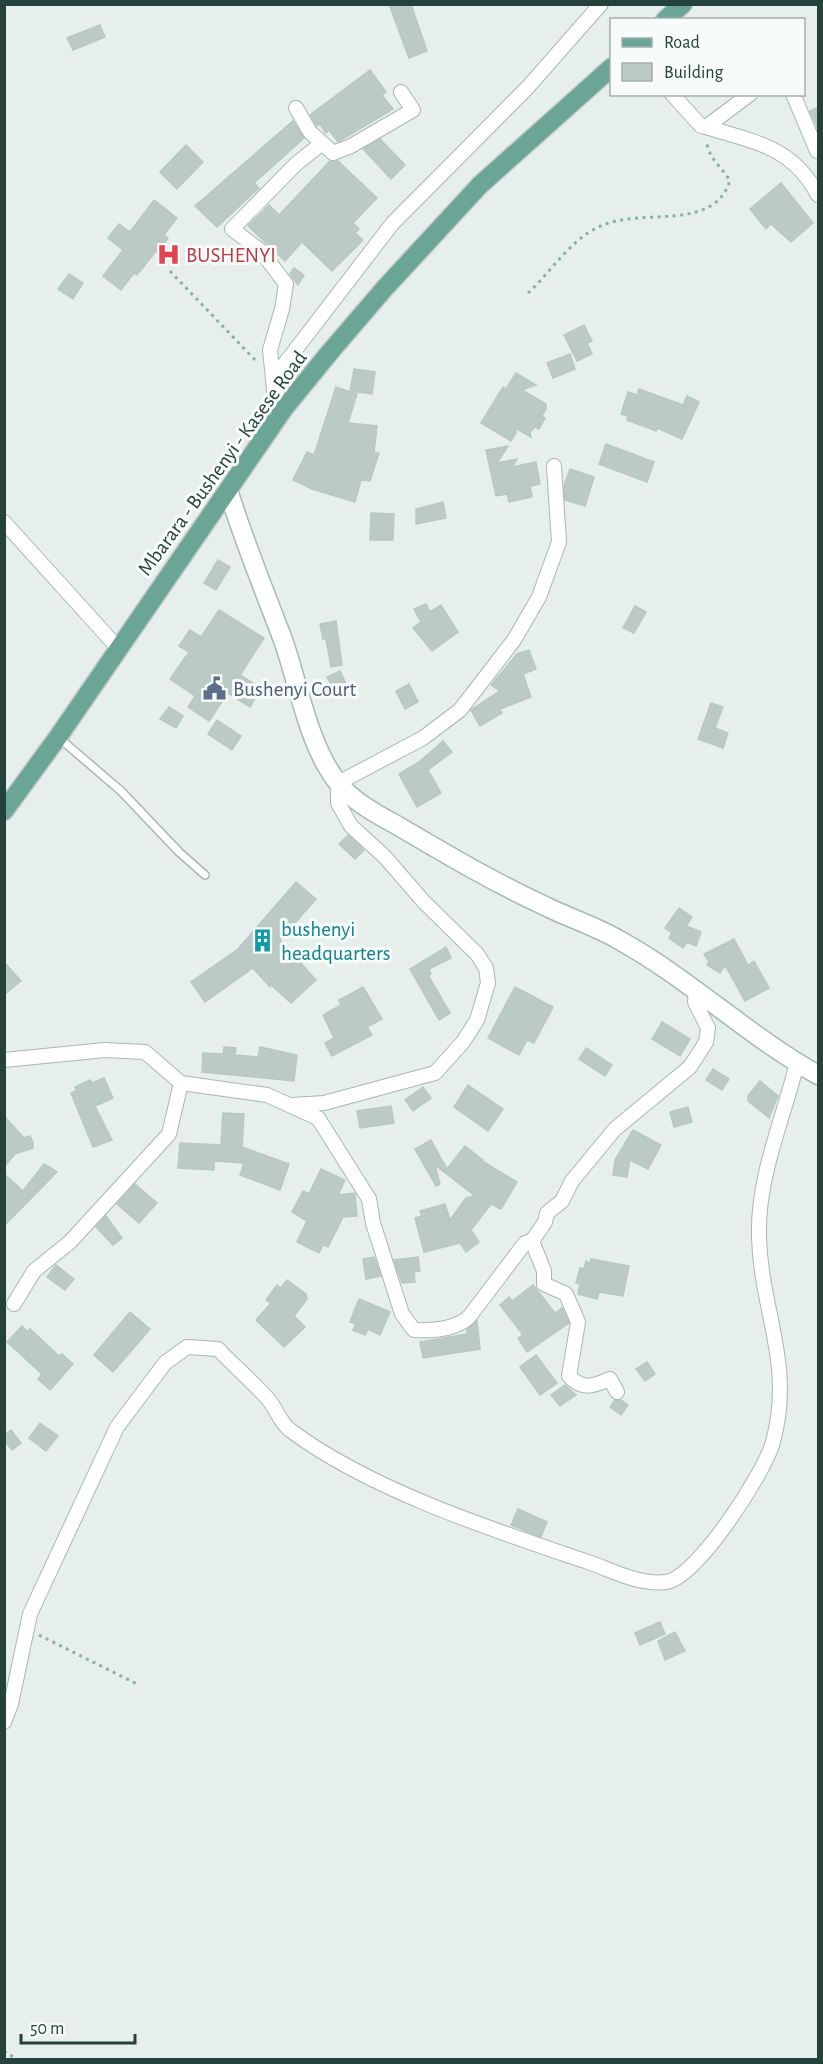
<svg xmlns="http://www.w3.org/2000/svg" width="823" height="2064" font-family="'Alegreya Sans',sans-serif">
  <rect width="100%" height="100%" fill="#e6efeb"/>
  <g fill="#bbcac4" stroke="#b8c9c2" stroke-width="1.5">
    <polygon points="389,4 411,4 427,51 409,58"/>
    <polygon points="100,25 105,37 73,50 67,38"/>
    <polygon points="370,70 386,92 382,95 393,109 338,142 329,130 326,133 320,124 317,126 310,115"/>
    <polygon points="819,107 819,131 810,111"/>
    <polygon points="293,121 304,138 254,183 259,188 217,227 195,206"/>
    <polygon points="380,139 405,165 391,179 363,149"/>
    <polygon points="186,145 203,162 177,189 160,172"/>
    <polygon points="330,161 338,161 377,198 353,223 359,229 355,233 363,240 332,271 302,242 285,261 248,226 269,205 279,215"/>
    <polygon points="781,183 813,223 791,242 771,224 766,229 750,209"/>
    <polygon points="154,200 177,218 164,235 168,238 158,253 156,251 137,275 134,273 121,290 103,276 123,250 108,238 119,224 130,232"/>
    <polygon points="294,268 304,275 298,285 290,274"/>
    <polygon points="69,274 83,283 73,299 58,289"/>
    <polygon points="584,325 592,341 587,343 592,354 577,361 564,335"/>
    <polygon points="570,354 575,369 553,378 547,363"/>
    <polygon points="354,369 375,372 372,394 350,391"/>
    <polygon points="516,373 536,385 522,390 546,404 546,409 542,416 545,418 539,429 535,427 530,432 531,437 515,428 516,433 511,441 481,423 503,387 506,389"/>
    <polygon points="336,387 357,394 348,423 377,426 374,452 379,453 370,481 361,480 355,502 312,489 293,480 307,452 314,455"/>
    <polygon points="639,389 683,405 687,396 699,402 682,439 657,428 656,431 627,420 628,416 621,414 628,392 637,395"/>
    <polygon points="606,444 654,462 647,482 599,464"/>
    <polygon points="508,446 497,463 517,459 512,467 536,462 540,484 530,486 532,497 509,502 507,494 496,496 486,450"/>
    <polygon points="570,469 594,477 585,506 565,500 564,486"/>
    <polygon points="443,502 446,518 416,524 416,509"/>
    <polygon points="371,513 394,514 393,540 370,540"/>
    <polygon points="218,560 230,567 216,590 204,583"/>
    <polygon points="426,604 430,612 441,605 458,632 432,651 413,628 421,622 414,609"/>
    <polygon points="635,606 646,612 634,633 623,628"/>
    <polygon points="219,610 264,638 240,675 261,688 250,707 228,693 209,721 188,707 195,696 170,679 189,652 179,646 190,630 201,637"/>
    <polygon points="336,621 342,665 331,667 326,639 323,639 320,624"/>
    <polygon points="529,650 536,669 523,674 531,697 500,709 502,713 480,726 471,710 500,691 491,685 517,654"/>
    <polygon points="340,671 347,686 335,692 327,677"/>
    <polygon points="409,684 418,702 405,709 396,691"/>
    <polygon points="711,703 723,707 715,728 728,733 723,748 698,739"/>
    <polygon points="169,707 183,716 176,728 160,719"/>
    <polygon points="217,720 241,736 232,750 208,734"/>
    <polygon points="443,741 452,752 428,770 441,793 417,807 399,774 419,762"/>
    <polygon points="348,835 364,850 355,859 339,844"/>
    <polygon points="296,882 316,899 280,940 316,980 291,1003 271,985 270,987 253,968 205,1002 191,982 238,949"/>
    <polygon points="679,908 692,917 686,926 701,932 696,946 687,942 683,948 669,938 672,933 665,928"/>
    <polygon points="734,939 748,965 754,961 769,988 745,1001 725,965 720,973 707,965 709,962 704,954"/>
    <polygon points="446,947 451,958 429,969 431,974 428,975 450,1013 439,1020 410,969"/>
    <polygon points="4,962 21,981 4,995"/>
    <polygon points="363,987 382,1019 367,1027 372,1035 332,1056 325,1043 334,1038 323,1015 341,1005 339,1000"/>
    <polygon points="515,987 553,1007 534,1043 527,1040 519,1055 488,1038"/>
    <polygon points="662,1022 690,1039 680,1056 652,1039"/>
    <polygon points="224,1047 236,1048 235,1055 258,1057 260,1047 297,1055 294,1081 202,1072 203,1053 223,1054"/>
    <polygon points="586,1048 612,1065 605,1076 579,1059"/>
    <polygon points="713,1069 729,1079 722,1090 706,1080"/>
    <polygon points="104,1078 113,1098 95,1106 112,1140 93,1147 71,1093 77,1090 75,1087 90,1080 92,1083"/>
    <polygon points="760,1081 778,1096 769,1118 748,1101 748,1096"/>
    <polygon points="468,1085 503,1109 488,1131 454,1107"/>
    <polygon points="423,1087 431,1098 413,1111 405,1100"/>
    <polygon points="391,1106 394,1123 360,1128 357,1111"/>
    <polygon points="688,1107 692,1122 674,1127 670,1112"/>
    <polygon points="223,1113 244,1114 242,1147 289,1164 280,1190 240,1175 244,1163 214,1161 214,1170 178,1168 180,1143 221,1145"/>
    <polygon points="4,1116 24,1138 30,1136 33,1143 33,1148 15,1154 4,1167"/>
    <polygon points="633,1130 661,1145 648,1169 630,1160 627,1177 613,1175 615,1160"/>
    <polygon points="431,1140 447,1169 465,1146 483,1160 482,1161 517,1182 501,1209 491,1204 471,1230 479,1242 466,1252 460,1243 424,1252 415,1218 422,1216 420,1211 445,1204 450,1220 466,1198 475,1196 435,1165 440,1184 436,1186 415,1149"/>
    <polygon points="44,1164 57,1172 4,1226 4,1174 23,1191"/>
    <polygon points="321,1169 345,1180 338,1195 355,1193 357,1216 343,1217 328,1247 323,1245 319,1253 297,1242 307,1221 292,1212 303,1191 309,1194"/>
    <polygon points="135,1184 157,1203 139,1223 117,1204"/>
    <polygon points="106,1216 122,1238 113,1245 96,1227"/>
    <polygon points="374,1257 381,1276 366,1279 363,1259"/>
    <polygon points="418,1257 420,1271 414,1272 415,1282 402,1283 394,1260"/>
    <polygon points="591,1259 629,1266 623,1296 599,1292 597,1299 578,1294 580,1284 576,1283 580,1268 584,1269 586,1261 590,1263"/>
    <polygon points="56,1265 74,1279 65,1290 47,1277"/>
    <polygon points="287,1280 306,1294 307,1299 294,1316 305,1327 284,1347 256,1320 271,1303 266,1300 277,1285 281,1288"/>
    <polygon points="533,1285 555,1313 562,1308 569,1323 527,1352 518,1338 523,1335 500,1305 509,1297 512,1301"/>
    <polygon points="359,1299 390,1312 380,1335 368,1329 365,1335 353,1330 356,1324 350,1322"/>
    <polygon points="130,1312 150,1329 113,1372 94,1355"/>
    <polygon points="477,1321 480,1349 423,1358 420,1342 467,1334 467,1329"/>
    <polygon points="22,1326 28,1332 30,1329 59,1356 62,1354 73,1364 50,1390 38,1379 42,1374 7,1342"/>
    <polygon points="536,1355 557,1383 540,1395 520,1367"/>
    <polygon points="647,1362 655,1374 645,1381 636,1369"/>
    <polygon points="565,1385 576,1395 560,1406 551,1395"/>
    <polygon points="615,1400 621,1400 628,1405 621,1415 610,1407"/>
    <polygon points="40,1423 58,1436 46,1451 29,1438"/>
    <polygon points="11,1430 21,1443 12,1450 4,1440 4,1435"/>
    <polygon points="518,1509 547,1522 541,1537 511,1525"/>
    <polygon points="660,1622 665,1634 640,1645 635,1633"/>
    <polygon points="675,1632 685,1651 665,1660 658,1641"/>
  </g>
  <g fill="none" stroke-linecap="round" stroke-linejoin="round">
    <defs>
      <polyline id="service" points="58,737 121,791 179,852 205,875"/>
      <g id="minor">
        <polyline points="672,94 701,126 706,127 750,94"/>
        <polyline points="793,94 817,151"/>
        <polyline points="296,108 310,132 333,153 351,146 413,110 401,92"/>
        <path d="M 706,127 C 754,142 792,146 818,195"/>
        <polyline points="273,379 270,350 282,309 286,284 261,251 232,229 296,164 321,144"/>
        <polyline points="285,407 274,391 273,379 392,224 528,87 601,4"/>
        <polyline points="4,522 118,648"/>
        <path d="M 4,1060 L 105,1050 L 145,1052 L 181,1083 L 267,1095 L 318,1118 L 369,1199 L 373,1223 L 402,1314 L 414,1330 C 432,1331 456,1329 469,1317 L 525,1243 L 532,1241 L 545,1222 L 547,1213 L 562,1201 L 572,1181 L 615,1129 L 690,1067 L 706,1042 L 708,1028 L 695,1002 L 696,989"/>
        <polyline points="292,1105 324,1103 435,1073 463,1042 477,1020 488,983 486,968 477,954 424,902 384,856 351,826 338,803 338,783 423,738 460,710 514,640 539,597 559,542 554,466"/>
        <path d="M 532,1241 L 544,1271 L 544,1284 L 566,1294 L 578,1322 L 569,1376 C 584,1391 593,1386 610,1379 L 617,1392"/>
        <polyline points="14,1304 34,1271 70,1242 169,1134 181,1083"/>
        <path d="M 4,1722 L 11,1704 L 30,1614 L 117,1427 L 165,1363 L 187,1347 L 218,1349 C 234,1366 252,1381 268,1399 C 276,1408 280,1423 290,1430 C 370,1490 493,1530 588,1562 C 614,1571 638,1585 666,1582 C 697,1578 765,1472 773,1442 C 794,1363 761,1312 759,1237 C 757,1178 783,1120 797,1063"/>
      </g>
      <path id="secondary" d="M 228,490 C 244,541 264,590 283,640 C 299,685 308,745 338,783 C 355,804 383,817 405,830 C 451,857 497,884 545,906 C 569,918 595,926 619,940 C 690,979 748,1036 818,1075"/>
      <g id="primary">
        <polyline points="665,20 683,4"/>
        <polyline points="4,811 58,737 285,407 330,352 384,289 480,185 612,67"/>
      </g>
    </defs>
    <use href="#service" stroke="#a8b8b2" stroke-width="10"/>
    <use href="#minor" stroke="#a8b8b2" stroke-width="16"/>
    <use href="#secondary" stroke="#a4bbb3" stroke-width="21"/>
    <use href="#primary" stroke="#c2cac8" stroke-width="21"/>
    <g stroke="#86b3a5" stroke-width="3" stroke-dasharray="3 4.5" stroke-linecap="butt">
      <polyline points="170,271 257,362"/>
      <path d="M 528,293 C 552,271 572,237 603,225 C 643,208 715,232 730,180 L 711,156 L 706,142"/>
      <polyline points="39,1635 139,1685"/>
      <polyline points="4,2051 18,2060"/>
    </g>
    <use href="#service" stroke="#fff" stroke-width="7"/>
    <use href="#minor" stroke="#fff" stroke-width="14"/>
    <use href="#secondary" stroke="#fff" stroke-width="18"/>
    <use href="#primary" stroke="#6aa596" stroke-width="18"/>
  </g>
  <defs>
    <symbol id="hospital-bare" viewBox="-9 -9 18 18"><path d="M-5-5h3v3.5h4V-5h3V5h-3V1.5h-4V5h-3Z" fill="#e0444e" stroke="#f7fbf9" stroke-width="2.5" paint-order="stroke"/></symbol>
    <symbol id="civic-bare" viewBox="-9 -9 18 18"><path d="M-.6-6.5H3V-4.5H.6V-3L4-1V1h2V6H-6V1h2V-1L-.6-3ZM-1.2 2.5V6h2.4V2.5Z" fill="#5c6f8a" stroke="#f7fbf9" stroke-width="2.5" paint-order="stroke"/></symbol>
    <symbol id="building-bare" viewBox="-9 -9 18 18"><path d="M-4-6H4V6H1V3H-1V6H-4ZM-2.5-4.3h1.7v1.8h-1.7ZM.8-4.3h1.7v1.8H.8ZM-2.5-1h1.7V.8h-1.7ZM.8-1h1.7V.8H.8Z" fill="#0f9aa8" stroke="#f7fbf9" stroke-width="2.5" paint-order="stroke"/></symbol>
  </defs>
  <g fill-rule="evenodd">
    <use href="#hospital-bare" x="152" y="238" width="33" height="33"/>
    <use href="#civic-bare" x="198" y="672" width="33" height="33"/>
    <use href="#building-bare" x="246" y="924" width="33" height="33"/>
  </g>
  <g text-anchor="middle" stroke-width="6" stroke-linejoin="round" paint-order="stroke">
    <g font-size="21" fill="#be3a42" stroke="#f7fbf9" text-anchor="start">
      <text x="186" y="262">BUSHENYI</text>
    </g>
    <g font-size="21" fill="#24423a" stroke="#f7fbf9">
      <text transform="translate(222 463) rotate(-54)" y="7">Mbarara - Bushenyi - Kasese Road</text>
    </g>
    <g font-size="21" fill="#4e5e75" stroke="#f7fbf9" text-anchor="start">
      <text x="233" y="696">Bushenyi Court</text>
    </g>
    <g font-size="21" fill="#0d838f" stroke="#f7fbf9" text-anchor="start">
      <text x="281" y="936">bushenyi<tspan x="281" dy="24">headquarters</tspan></text>
    </g>
  </g>
  <rect width="823" height="2064" fill="none" stroke="#24423a" stroke-width="12"/>
  <rect x="610" y="18" width="195" height="78" fill="#f7fbf9" stroke="#a3b1ad" stroke-width="1.5"/>
  <rect x="622" y="38" width="30" height="9" fill="#6aa596" stroke="#a3b1ad" stroke-width="1.5"/>
  <text x="664" y="48" font-size="18" fill="#24423a">Road</text>
  <rect x="622" y="63" width="30" height="18" fill="#bbcac4" stroke="#a3b1ad" stroke-width="1.5"/>
  <text x="664" y="78" font-size="18" fill="#24423a">Building</text>
  <path d="M21 2034v9h114v-9" fill="none" stroke="#24423a" stroke-width="3"/>
  <text x="30" y="2034" font-size="18" fill="#24423a" stroke="#f7fbf9" stroke-width="4.5" paint-order="stroke">50 m</text>
</svg>
